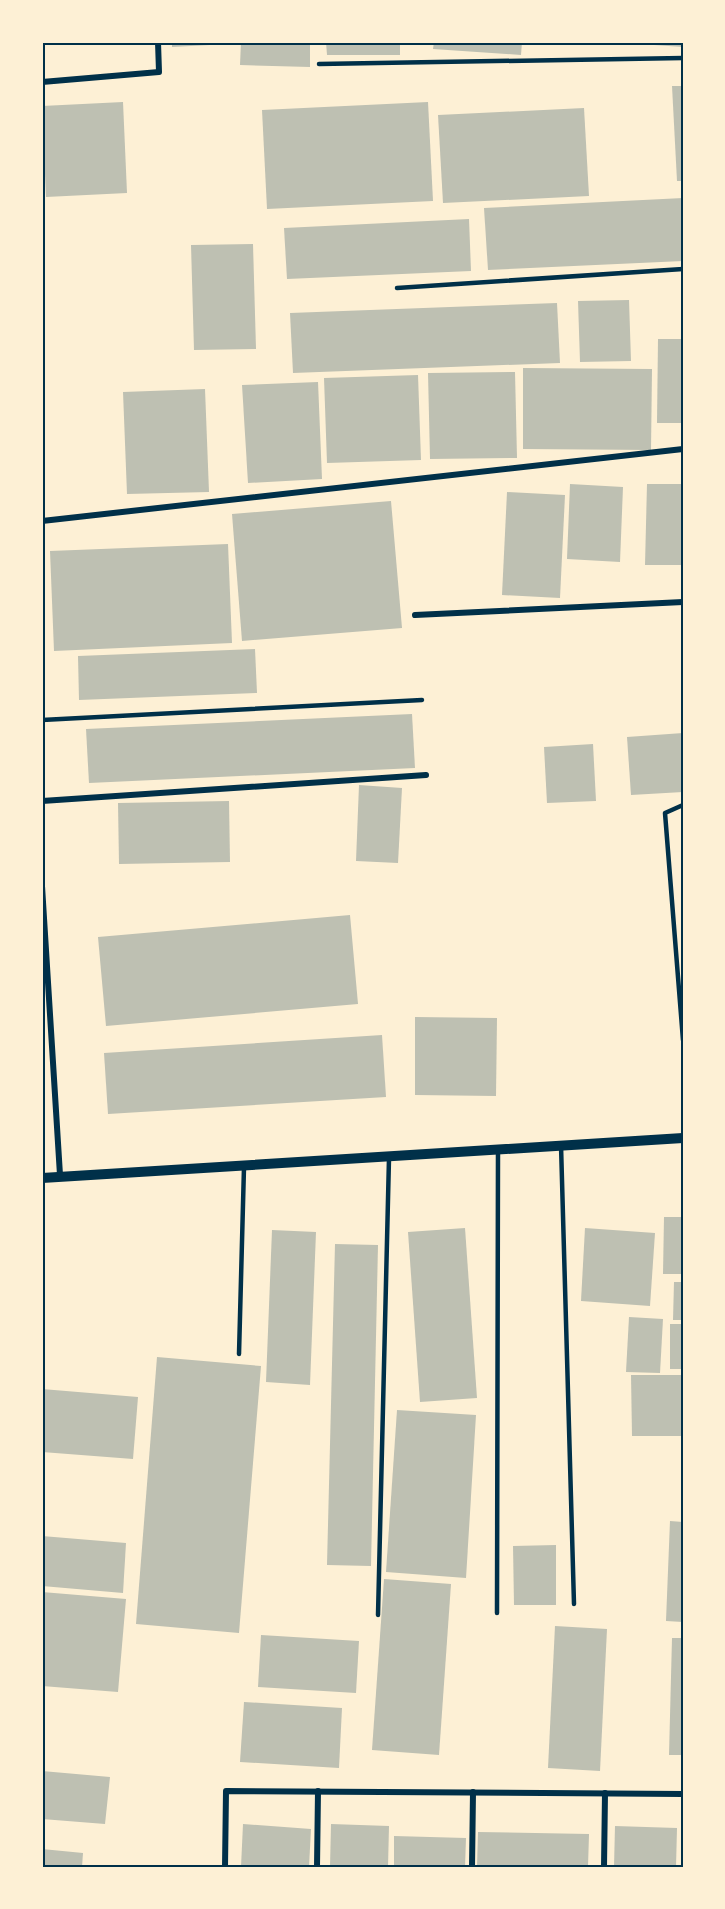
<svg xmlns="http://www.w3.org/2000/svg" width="725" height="1909" font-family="Cabin,sans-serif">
  <rect width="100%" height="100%" fill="#fdf0d5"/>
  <g fill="#bec0b2">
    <polygon points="172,42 229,42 229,44 172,47"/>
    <polygon points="241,42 310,42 310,67 240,65"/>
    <polygon points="326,42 400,42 400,55 327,55"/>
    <polygon points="434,42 522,42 521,55 433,49"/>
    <polygon points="654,42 683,42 683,47 654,45"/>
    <polygon points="672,86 683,86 683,181 677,181"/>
    <polygon points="123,102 127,193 46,197 42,106"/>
    <polygon points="428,102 433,201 267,209 262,110"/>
    <polygon points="584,108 589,196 443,203 438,115"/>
    <polygon points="683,198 683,261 488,270 484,208"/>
    <polygon points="469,219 471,271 287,279 284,228"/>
    <polygon points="253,244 256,349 194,350 191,245"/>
    <polygon points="629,300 631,361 580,362 578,301"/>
    <polygon points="557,303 560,363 293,373 290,313"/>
    <polygon points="658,339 683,339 683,423 657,423"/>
    <polygon points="523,368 652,369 651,450 523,449"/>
    <polygon points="515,372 517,458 430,459 428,373"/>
    <polygon points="418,375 421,460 327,463 324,378"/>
    <polygon points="318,382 322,479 248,483 242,385"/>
    <polygon points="205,389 209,492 127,494 123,392"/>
    <polygon points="570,484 623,487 620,562 567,559"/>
    <polygon points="647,484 683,484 683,565 645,565"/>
    <polygon points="507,492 565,495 560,598 502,595"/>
    <polygon points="391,501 402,628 242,641 232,514"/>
    <polygon points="228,544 232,643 54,651 50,551"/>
    <polygon points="255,649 257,693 79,700 78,656"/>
    <polygon points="412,714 415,768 89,783 86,729"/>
    <polygon points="683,733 683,792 631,795 627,737"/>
    <polygon points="593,744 596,801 547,803 544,747"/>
    <polygon points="359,785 402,788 398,863 356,861"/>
    <polygon points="229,801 230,862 119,864 118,803"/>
    <polygon points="350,915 358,1004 106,1026 98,937"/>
    <polygon points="415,1017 497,1018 496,1096 415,1095"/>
    <polygon points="382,1035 386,1097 108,1114 104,1053"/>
    <polygon points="664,1217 683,1217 683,1274 663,1274"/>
    <polygon points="465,1228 477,1398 420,1402 408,1232"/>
    <polygon points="585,1228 655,1233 650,1306 581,1301"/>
    <polygon points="272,1230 316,1232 310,1385 266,1382"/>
    <polygon points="335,1244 378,1245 371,1566 327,1565"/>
    <polygon points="674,1282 683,1282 683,1320 673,1320"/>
    <polygon points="629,1317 663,1319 660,1373 626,1372"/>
    <rect x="670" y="1324" width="13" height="45"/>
    <polygon points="157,1357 261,1366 239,1633 136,1624"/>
    <polygon points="631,1375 683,1375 683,1436 632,1436"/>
    <polygon points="42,1389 138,1397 133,1459 42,1452"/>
    <polygon points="397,1410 476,1415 466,1578 386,1572"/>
    <polygon points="670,1521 683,1522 683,1622 666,1621"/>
    <polygon points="42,1536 126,1543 123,1593 42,1586"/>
    <polygon points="556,1545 556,1605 514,1605 513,1546"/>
    <polygon points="384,1579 451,1584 439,1755 372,1750"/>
    <polygon points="42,1592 126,1599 118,1692 42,1686"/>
    <polygon points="555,1626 607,1629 600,1771 548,1768"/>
    <polygon points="261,1635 359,1641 356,1693 258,1687"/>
    <polygon points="672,1638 683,1638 683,1755 669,1755"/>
    <polygon points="244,1702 342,1708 339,1768 240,1762"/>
    <polygon points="42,1771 110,1777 105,1824 42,1819"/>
    <polygon points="243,1824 311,1829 309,1867 241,1867"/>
    <polygon points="331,1824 389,1826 388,1867 330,1867"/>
    <polygon points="615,1826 677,1828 676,1867 614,1867"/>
    <polygon points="478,1832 589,1834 588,1867 477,1867"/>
    <polygon points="394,1836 466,1838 465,1867 394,1867"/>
    <polygon points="42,1849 83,1853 82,1867 42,1867"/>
  </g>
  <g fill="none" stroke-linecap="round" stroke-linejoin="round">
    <g stroke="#003049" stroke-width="4.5">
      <polyline points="319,64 683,58"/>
      <polyline points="397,288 683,269"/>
      <polyline points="42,720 422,700"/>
      <polyline points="683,805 665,813 683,1040"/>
      <polyline points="561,1145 574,1604"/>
      <polyline points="239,1354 244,1167"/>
      <polyline points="497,1613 498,1149"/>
      <polyline points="378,1615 389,1158"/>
    </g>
    <g stroke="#003049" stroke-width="6">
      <polyline points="42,82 159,72 158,42"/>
      <polyline points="42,521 683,449"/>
      <polyline points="415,615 683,602"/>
      <polyline points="42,801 426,775"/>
      <polyline points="42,886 60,1175"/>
      <polyline points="225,1867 226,1791 683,1794"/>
      <polyline points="317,1867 318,1791"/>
      <polyline points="472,1867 473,1792"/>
      <polyline points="604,1867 605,1793"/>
    </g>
    <polyline stroke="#003049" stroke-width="10" points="42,1178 683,1138"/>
  </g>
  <rect width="725" height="1909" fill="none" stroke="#fdf0d5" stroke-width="87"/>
  <rect x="44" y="44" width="638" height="1822" fill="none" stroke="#003049" stroke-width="2"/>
</svg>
